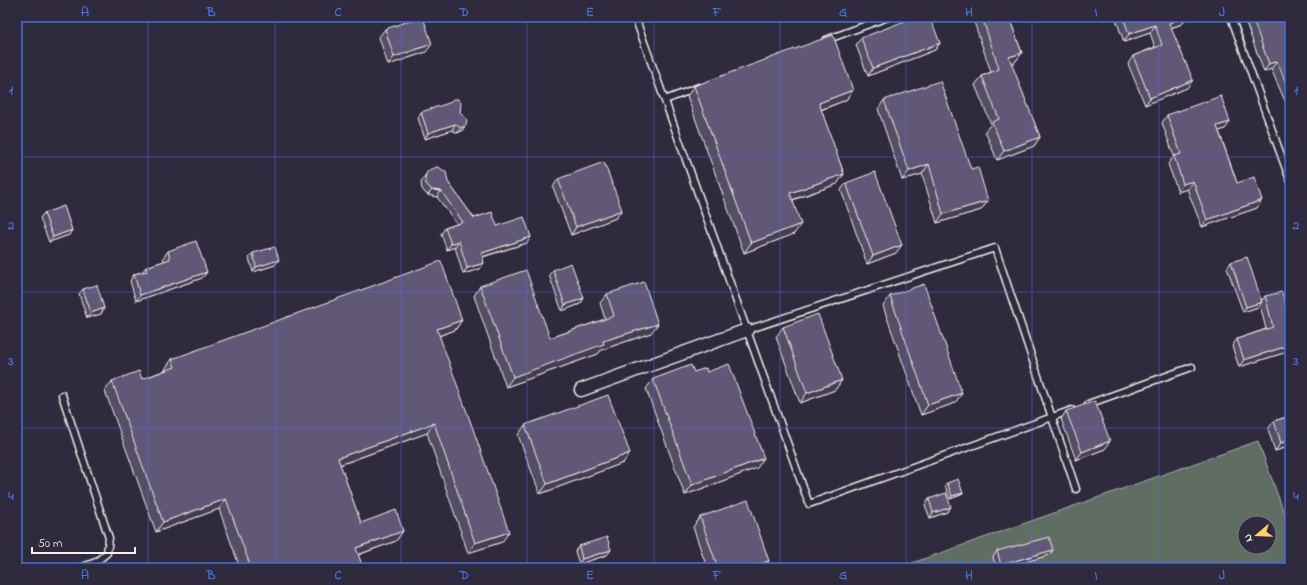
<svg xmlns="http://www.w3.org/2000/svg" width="1307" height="585" font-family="'Indie Flower',sans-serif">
  <rect width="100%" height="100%" fill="#2f2a3d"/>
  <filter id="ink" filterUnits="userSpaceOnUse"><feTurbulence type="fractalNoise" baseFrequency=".025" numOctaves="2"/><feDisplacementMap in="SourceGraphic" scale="8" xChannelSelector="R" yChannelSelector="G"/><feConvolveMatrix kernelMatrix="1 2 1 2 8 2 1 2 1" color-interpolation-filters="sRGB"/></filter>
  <g filter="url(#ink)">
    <path fill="#5f6d63" stroke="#aaafa6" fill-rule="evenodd" d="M 1258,441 L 1290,529 L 1290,568 L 898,568 ZM 1245,523 L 1269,523 L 1269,547 L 1245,547 Z"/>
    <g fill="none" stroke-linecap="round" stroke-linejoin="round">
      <defs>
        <g id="service">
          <polyline points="635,17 809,504 1072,410"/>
          <polyline points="1231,17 1290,180"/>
          <polyline points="826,40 888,17"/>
          <polyline points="665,100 699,87"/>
          <polyline points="747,330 995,248 1076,489"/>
          <polyline points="62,395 109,538 107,553 96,562 80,568"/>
          <polyline points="1088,404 1192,367"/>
        </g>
        <polyline id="minor" points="581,390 747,330"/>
      </defs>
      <use href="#service" stroke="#f4f1e8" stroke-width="9"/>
      <use href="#minor" stroke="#f4f1e8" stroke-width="15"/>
      <use href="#service" stroke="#2f2a3d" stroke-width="6"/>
      <use href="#minor" stroke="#2f2a3d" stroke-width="12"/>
    </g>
    <g fill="#534d65" stroke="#f4f1e8">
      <polygon points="978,17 1009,17 1022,53 1015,62 1011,64 1040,137 1034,146 997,160 985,131 991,124 975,85 982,76 991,72 974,22"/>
      <polygon points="1115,17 1187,17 1182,24 1171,28 1187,88 1145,105 1128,64 1133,56 1155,47 1150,33 1124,42"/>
      <polygon points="1248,17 1290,17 1290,112 1271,69 1264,72 1245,20"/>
      <polygon points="385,29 426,52 388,65 379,37"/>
      <polygon points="861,38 940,43 935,50 868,76 856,45"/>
      <polygon points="694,86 853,90 846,100 821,110 844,174 837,184 793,200 794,234 744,253 687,96"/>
      <polygon points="884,100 971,169 988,201 981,210 937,223 922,174 902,180 878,109"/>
      <polygon points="421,112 460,113 462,131 457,133 452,130 425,139 418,118"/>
      <polygon points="1167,115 1225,129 1219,131 1237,183 1257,208 1202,227 1187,189 1178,192 1168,164 1174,156 1162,123"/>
      <polygon points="1290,128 1290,138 1288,132"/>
      <polygon points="429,170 448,182 474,218 497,226 527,243 483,257 480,269 463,274 455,247 447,250 441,234 445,228 457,224 437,197 428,195 425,193 422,189 421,184 422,180"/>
      <polygon points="558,179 616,218 571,235 553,187"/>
      <polygon points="846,183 896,253 867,264 841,190"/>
      <polygon points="44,213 72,230 69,235 49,242 40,218"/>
      <polygon points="168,251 207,272 202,278 136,301 130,281 134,274 142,272 146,267 164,261 163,258"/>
      <polygon points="253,253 275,265 253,272 249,258"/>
      <polygon points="1231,262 1262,300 1265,296 1290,317 1290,351 1239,367 1232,346 1237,339 1266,329 1260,305 1258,307 1243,312 1227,268"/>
      <polygon points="553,270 584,298 580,304 562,311 549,275"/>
      <polygon points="480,286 550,338 605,319 600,303 607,294 651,333 601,350 598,354 506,387 474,296"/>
      <polygon points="83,289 104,308 101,314 87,318 79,294"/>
      <polygon points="890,296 962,393 955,403 921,415 883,306"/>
      <polygon points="462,320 455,330 439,336 502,542 468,553 427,433 340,465 361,523 403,531 396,541 358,555 363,568 240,568 219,509 156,532 105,391 112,381 142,379 166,370 165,369 172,359"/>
      <polygon points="783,327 842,380 835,390 800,403 776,337"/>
      <polygon points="694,372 707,372 757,468 685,495 646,389 653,379"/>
      <polygon points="1066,411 1105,449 1076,460 1061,419"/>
      <polygon points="1290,416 1290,446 1275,451 1268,429 1274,421"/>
      <polygon points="525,425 623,463 540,494 518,435"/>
      <polygon points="947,483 961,495 950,499 945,486"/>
      <polygon points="929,499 947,512 930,518 925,505"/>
      <polygon points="700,517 769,561 764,568 707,568 693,527"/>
      <polygon points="579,546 607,555 579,564 575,551"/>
      <polygon points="1053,550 1049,555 1004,568 996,568 993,557 997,551"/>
    </g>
    <g fill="#443e53" stroke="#f4f1e8">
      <polygon points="1184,17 1187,17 1182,24 1164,30 1169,23"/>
      <polygon points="1155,25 1150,33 1124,42 1129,34"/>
      <polygon points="940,43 935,50 868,76 873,68"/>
      <polygon points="432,44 426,52 388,65 394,57"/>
      <polygon points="1022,53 1015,62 1003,67 1009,57"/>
      <polygon points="1277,61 1271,69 1264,72 1269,64"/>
      <polygon points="1193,80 1187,88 1145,105 1150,98"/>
      <polygon points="853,90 846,100 812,113 819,103"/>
      <polygon points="1230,122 1225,129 1211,134 1217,126"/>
      <polygon points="455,124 452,130 425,139 428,133"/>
      <polygon points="465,126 462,131 457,133 461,128"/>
      <polygon points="1040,137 1034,146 997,160 1004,151"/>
      <polygon points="929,164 922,174 902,180 909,171"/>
      <polygon points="844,174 837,184 783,203 790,193"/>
      <polygon points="1193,181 1187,189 1178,192 1183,184"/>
      <polygon points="432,190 441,191 437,197 428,195"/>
      <polygon points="1262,200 1257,208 1202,227 1207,220"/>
      <polygon points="988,201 981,210 937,223 943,214"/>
      <polygon points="622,210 616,218 571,235 576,227"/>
      <polygon points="801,224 794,234 744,253 751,243"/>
      <polygon points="72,230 69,235 49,242 53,237"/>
      <polygon points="531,237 527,243 478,258 482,253"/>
      <polygon points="459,241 455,247 447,250 451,244"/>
      <polygon points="902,245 896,253 867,264 873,256"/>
      <polygon points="279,260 275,265 253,272 256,267"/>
      <polygon points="484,263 480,269 463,274 467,268"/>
      <polygon points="207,272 202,278 136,301 140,295"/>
      <polygon points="584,298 580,304 562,311 565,305"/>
      <polygon points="1262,302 1258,307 1243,312 1246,307"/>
      <polygon points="104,308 101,314 87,318 91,313"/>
      <polygon points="462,320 455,330 430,339 437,329"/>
      <polygon points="658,324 651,333 601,350 598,354 506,387 513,377 603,341"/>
      <polygon points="1290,345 1290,351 1239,367 1244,360"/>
      <polygon points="842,380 835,390 800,403 807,393"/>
      <polygon points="962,393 955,403 921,415 928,405"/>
      <polygon points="434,423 427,433 331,468 338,458"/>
      <polygon points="1290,440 1290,446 1275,451 1281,443"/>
      <polygon points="1110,441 1105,449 1076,460 1082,452"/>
      <polygon points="630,453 623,463 540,494 547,484"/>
      <polygon points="764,458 757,468 685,495 692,485"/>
      <polygon points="963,493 961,495 950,499 952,496"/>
      <polygon points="226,499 219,509 156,532 163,522"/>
      <polygon points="951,507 947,512 930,518 933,513"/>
      <polygon points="403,531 396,541 349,558 356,548"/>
      <polygon points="509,532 502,542 468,553 475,543"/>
      <polygon points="611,550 607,555 579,564 582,559"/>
      <polygon points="1053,550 1049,555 1004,568 998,568 1001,565"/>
      <polygon points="769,561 764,568 750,568 751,567"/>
    </g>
    <g fill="#615976" stroke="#f4f1e8">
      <polygon points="421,17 423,17 432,44 394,57 385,29"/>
      <polygon points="915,17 930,17 940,43 873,68 861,38"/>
      <polygon points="982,17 1009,17 1022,53 1009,57 1040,137 1004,151 992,122 999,119 982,76 999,69"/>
      <polygon points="1123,17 1184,17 1169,23 1193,80 1150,98 1133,56 1162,45 1155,25 1129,34"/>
      <polygon points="1252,17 1290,17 1290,93 1277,61 1269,64"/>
      <polygon points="833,35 853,90 819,103 844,174 790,193 801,224 751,243 694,86"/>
      <polygon points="940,81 971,169 978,167 988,201 943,214 929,164 909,171 884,100"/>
      <polygon points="1221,96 1230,122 1217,126 1237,183 1254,177 1262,200 1207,220 1193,181 1183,184 1174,156 1181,154 1167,115"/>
      <polygon points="453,99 458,99 461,103 460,113 466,118 467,122 465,126 461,128 455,124 428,133 421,112 449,103"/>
      <polygon points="604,162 622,210 576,227 558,179"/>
      <polygon points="438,167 446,172 448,182 474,218 492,212 497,226 524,217 531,237 482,253 484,263 467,268 459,241 451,244 445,228 463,222 441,191 432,190 426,184 425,179 426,174 429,170 434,168"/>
      <polygon points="875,172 902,245 873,256 846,183"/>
      <polygon points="64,206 72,230 53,237 44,213"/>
      <polygon points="196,241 207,272 140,295 134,274 147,271 146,267 170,259 168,251"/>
      <polygon points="275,247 279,260 256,267 253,253"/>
      <polygon points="1247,257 1262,302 1246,307 1231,262"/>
      <polygon points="441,261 462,320 437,329 473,429 509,532 475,543 434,423 338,458 361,523 396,510 403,531 356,548 363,568 251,568 226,499 163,522 112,381 139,371 142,379 175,367 172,359"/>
      <polygon points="571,263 584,298 565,305 553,270"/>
      <polygon points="526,270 550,338 614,316 607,294 644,282 658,324 603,341 604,344 513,377 480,286"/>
      <polygon points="924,284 962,393 928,405 890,296"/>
      <polygon points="97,285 104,308 91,313 83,289"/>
      <polygon points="1282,292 1290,317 1290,345 1244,360 1237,339 1273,327 1265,296"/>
      <polygon points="818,314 842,380 807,393 783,327"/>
      <polygon points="729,364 764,458 692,485 653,379 691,365 694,372 706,368 707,372"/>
      <polygon points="608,395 630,453 547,484 525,425"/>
      <polygon points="1095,401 1110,441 1082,452 1066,411"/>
      <polygon points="1290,416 1290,440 1281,443 1274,421"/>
      <polygon points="958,479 963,493 952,496 947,483"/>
      <polygon points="946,493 951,507 933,513 929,499"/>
      <polygon points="748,500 769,561 751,567 752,568 718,568 700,517"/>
      <polygon points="607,537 611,550 582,559 579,546"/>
      <polygon points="1049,537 1053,550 1001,565 997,551"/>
    </g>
  </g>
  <path fill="none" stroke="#486fdb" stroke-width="1" stroke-opacity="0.55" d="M 148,17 L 148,568M 275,17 L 275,568M 401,17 L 401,568M 527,17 L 527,568M 654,17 L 654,568M 780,17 L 780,568M 906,17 L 906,568M 1032,17 L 1032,568M 1159,17 L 1159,568M 17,157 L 1290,157M 17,292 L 1290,292M 17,428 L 1290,428"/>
  <rect width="1307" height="585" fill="none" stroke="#2f2a3d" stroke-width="44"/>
  <g transform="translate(1257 535) rotate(251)"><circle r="19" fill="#2f2a3d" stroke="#7e7a81"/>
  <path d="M0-3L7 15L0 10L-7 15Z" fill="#ffd166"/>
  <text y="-6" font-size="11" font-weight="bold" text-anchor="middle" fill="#f4f1e8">N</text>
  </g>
  <path d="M32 547v6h103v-6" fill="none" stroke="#f4f1e8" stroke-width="2"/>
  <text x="38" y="547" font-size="12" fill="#f4f1e8" stroke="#2f2a3d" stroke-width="3" paint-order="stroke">50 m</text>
  <rect x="22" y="22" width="1263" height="541" fill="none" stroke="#486fdb" stroke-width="1.5"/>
  <g font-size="13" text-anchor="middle" font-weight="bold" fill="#486fdb">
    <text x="85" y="16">A</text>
    <text x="211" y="16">B</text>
    <text x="338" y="16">C</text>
    <text x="464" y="16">D</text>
    <text x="590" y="16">E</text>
    <text x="717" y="16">F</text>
    <text x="843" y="16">G</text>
    <text x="969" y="16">H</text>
    <text x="1096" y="16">I</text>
    <text x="1222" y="16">J</text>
    <text x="11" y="94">1</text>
    <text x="1296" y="94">1</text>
    <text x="11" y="229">2</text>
    <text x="1296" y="229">2</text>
    <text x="11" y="365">3</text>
    <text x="1296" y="365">3</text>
    <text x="11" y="500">4</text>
    <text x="1296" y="500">4</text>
    <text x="85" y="579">A</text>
    <text x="211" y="579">B</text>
    <text x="338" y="579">C</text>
    <text x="464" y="579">D</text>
    <text x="590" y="579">E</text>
    <text x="717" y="579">F</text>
    <text x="843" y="579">G</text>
    <text x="969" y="579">H</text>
    <text x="1096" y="579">I</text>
    <text x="1222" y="579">J</text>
  </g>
</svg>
